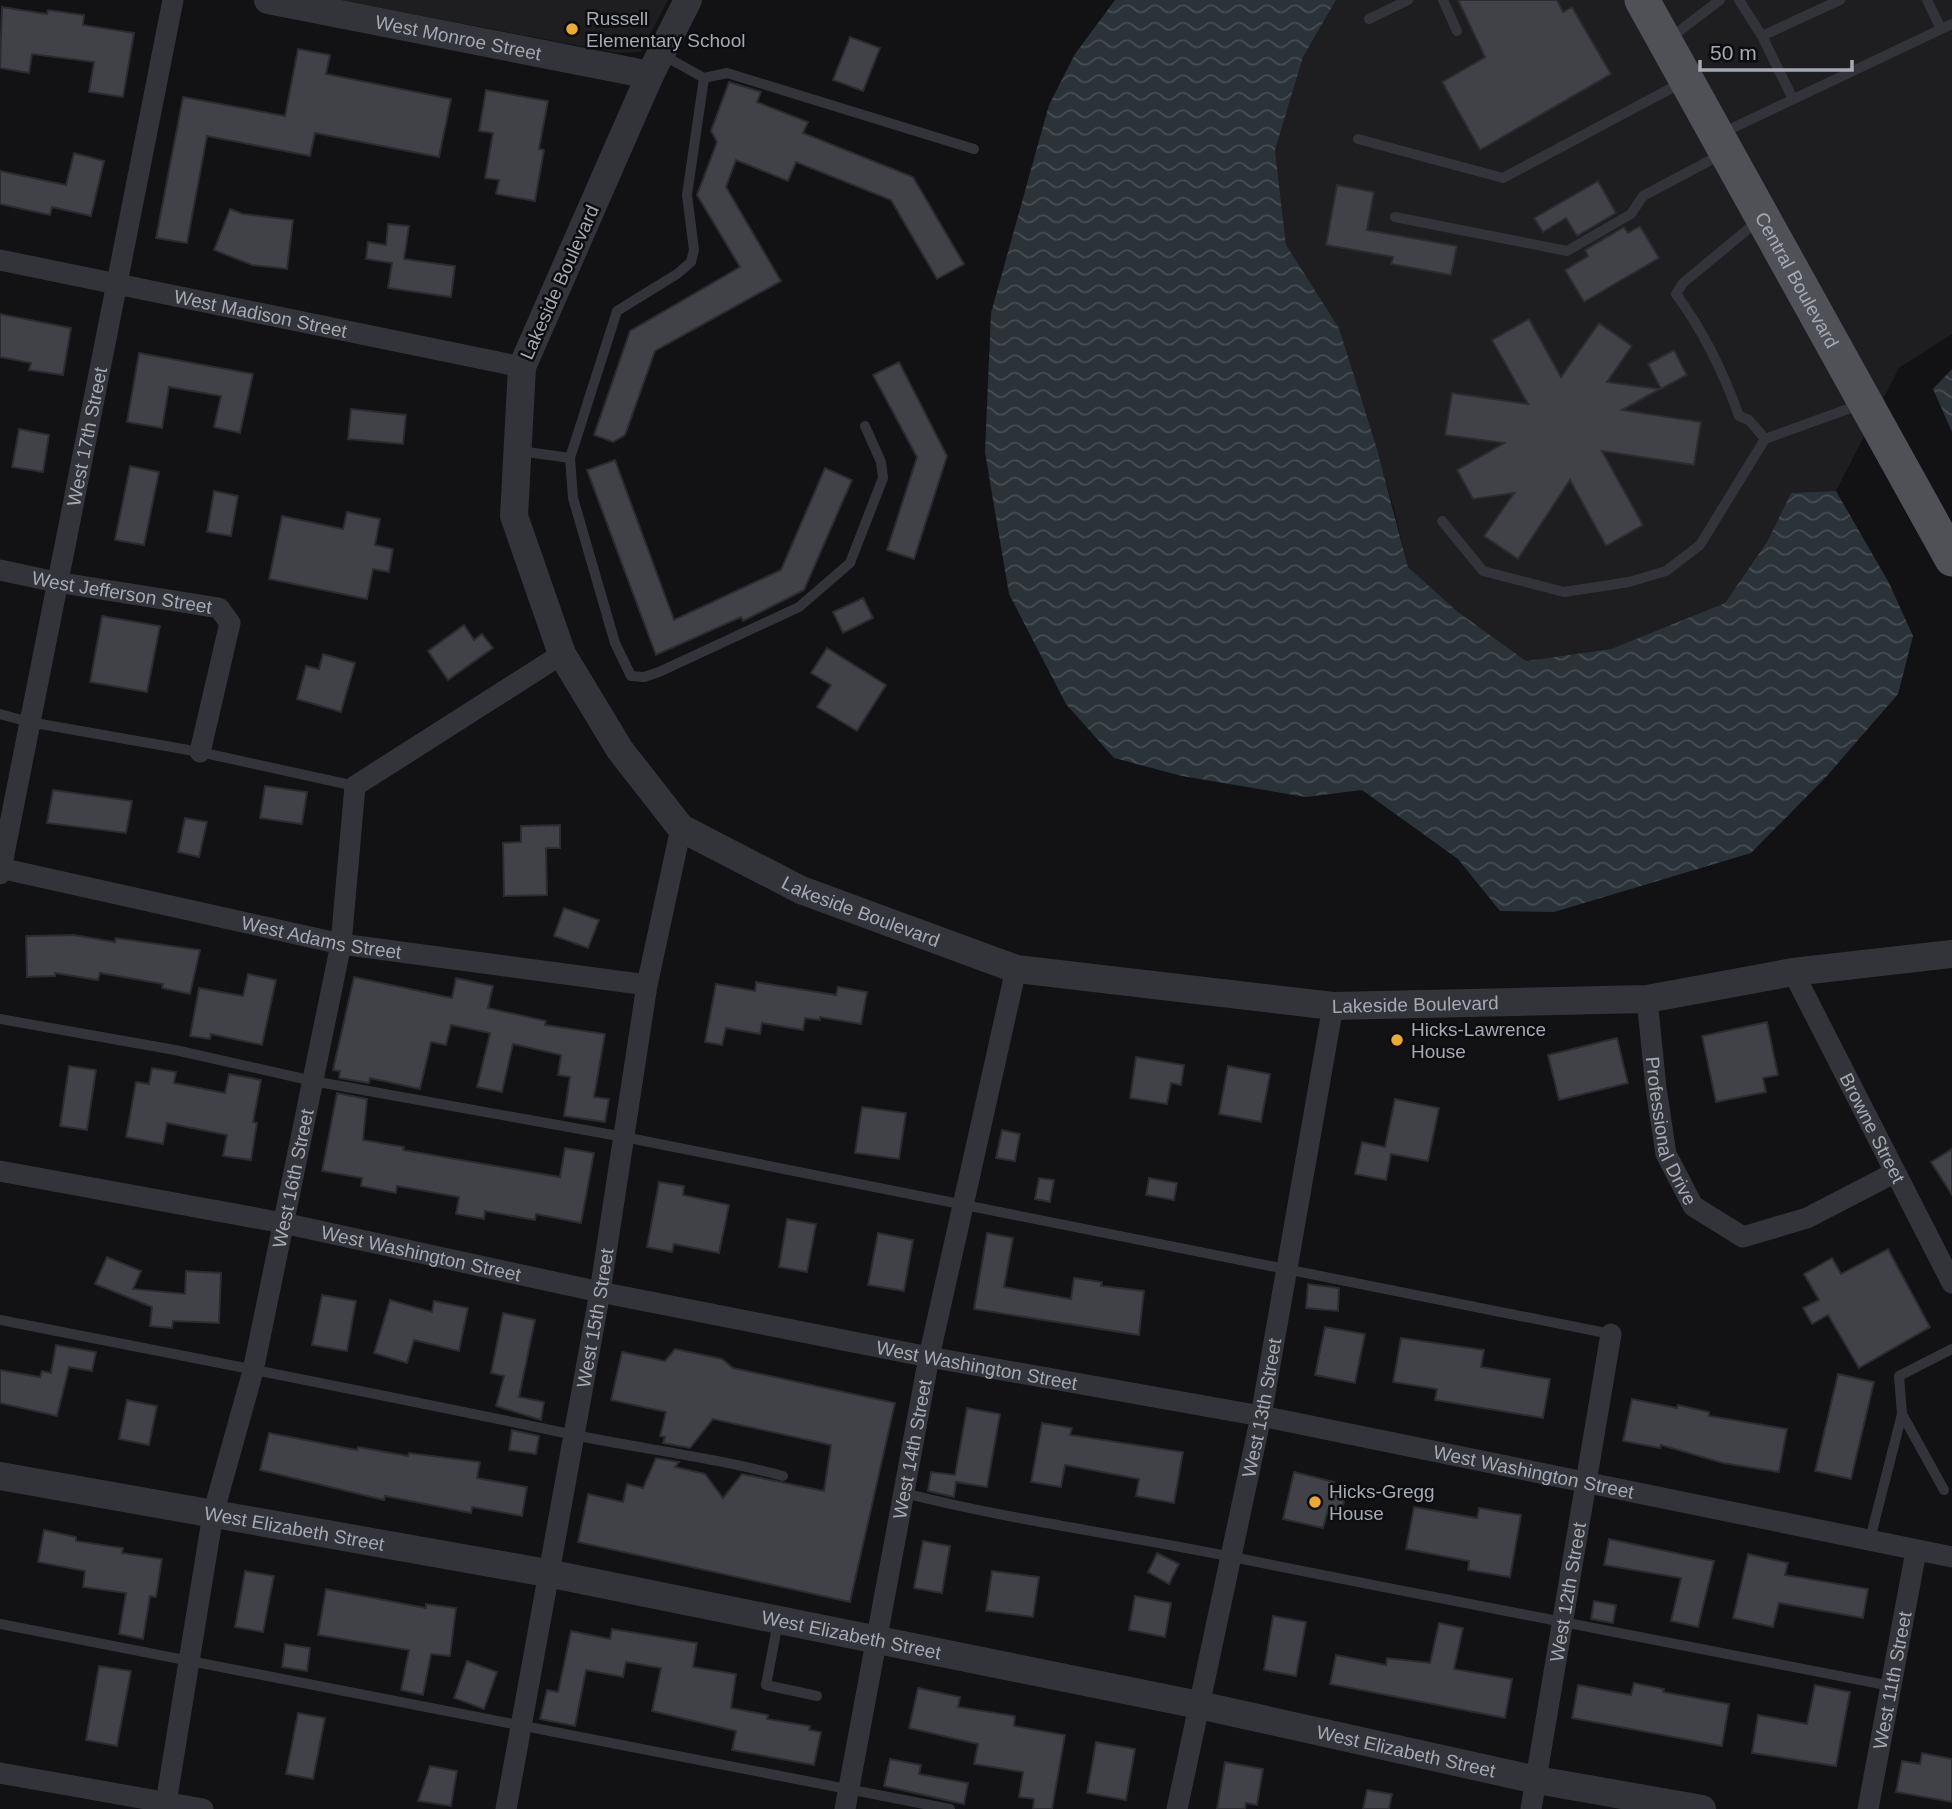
<svg xmlns="http://www.w3.org/2000/svg" width="1952" height="1809" font-family="Helvetica,sans-serif">
  <defs>
    <pattern id="water-waves" width="16" height="10" patternUnits="userSpaceOnUse" patternTransform="scale(1.75)"><rect width="16" height="10" fill="#2b3339"/><path d="M0 5q4-4 8 0t8 0" fill="none" stroke="#474e53"/></pattern>
  </defs>
  <rect width="100%" height="100%" fill="#121214"/>
  <g fill="#1e1e21">
    <polygon points="316,0 668,0 641,52 618,53 349,2"/>
    <polygon points="1336,0 1952,0 1952,334 1899,368 1836,491 1791,493 1767,542 1725,603 1611,649 1526,661 1458,612 1408,567 1394,509 1339,328 1286,245 1275,150 1303,57"/>
  </g>
  <g fill="url(#water-waves)">
    <polygon points="1115,0 1336,0 1303,57 1275,150 1286,245 1339,328 1376,446 1408,567 1458,612 1526,661 1611,649 1725,603 1767,542 1791,493 1836,491 1889,583 1913,636 1898,694 1826,777 1751,853 1554,912 1500,911 1458,859 1362,790 1306,797 1182,776 1114,758 1066,704 1009,594 985,452 991,313 1049,105 1075,54"/>
    <polygon points="1952,369 1952,432 1933,389"/>
  </g>
  <g fill="#414247" stroke="#2c2c30" stroke-width="2">
    <polygon points="1458,0 1557,0 1563,12 1572,7 1611,74 1480,150 1442,82 1485,57"/>
    <polygon points="2,7 47,14 48,10 84,15 83,25 134,33 123,97 89,92 94,62 32,54 29,73 0,68"/>
    <polygon points="850,37 880,48 863,91 833,80"/>
    <polygon points="298,49 330,55 326,74 451,99 439,157 315,133 310,156 207,136 187,243 156,238 183,97 285,116"/>
    <polygon points="729,82 761,92 757,102 808,122 803,133 913,177 964,264 937,279 891,200 796,162 788,181 736,160 726,187 781,281 655,351 625,435 613,442 594,435 630,331 740,267 697,195 717,142 711,131"/>
    <polygon points="486,90 548,101 539,149 544,150 535,201 496,194 499,180 485,178 493,133 479,131"/>
    <polygon points="74,153 104,161 91,216 52,207 50,215 0,204 0,171 66,185"/>
    <polygon points="1598,181 1616,213 1577,236 1566,218 1543,232 1534,218"/>
    <polygon points="1337,185 1374,192 1367,230 1457,246 1451,275 1391,264 1393,257 1326,245"/>
    <polygon points="230,209 243,214 293,220 287,269 252,265 214,250"/>
    <polygon points="388,224 409,226 404,259 455,266 451,297 388,288 392,263 366,259 368,242 386,245"/>
    <polygon points="1640,226 1659,258 1584,302 1565,270 1588,256 1585,250 1624,227 1628,233"/>
    <polygon points="0,314 71,328 63,375 29,370 31,363 0,357"/>
    <polygon points="1529,319 1561,377 1599,323 1632,346 1607,382 1660,389 1622,410 1701,422 1694,465 1602,451 1643,525 1606,546 1570,480 1518,559 1484,536 1514,493 1473,499 1457,470 1504,443 1445,435 1452,393 1528,404 1492,340"/>
    <polygon points="1674,350 1687,375 1661,389 1648,364"/>
    <polygon points="139,353 253,374 240,433 214,427 221,396 169,387 162,428 127,422"/>
    <polygon points="899,362 947,456 914,559 887,550 917,457 873,375"/>
    <polygon points="351,409 406,415 403,444 348,439"/>
    <polygon points="19,429 49,435 43,472 12,467"/>
    <polygon points="615,460 674,620 781,570 825,468 852,480 804,590 743,621 741,617 656,655 587,470"/>
    <polygon points="130,466 159,472 144,545 115,540"/>
    <polygon points="214,491 238,496 231,536 207,532"/>
    <polygon points="347,512 380,519 375,545 393,549 389,572 373,569 367,599 269,579 282,516 343,529"/>
    <polygon points="863,598 873,618 843,633 833,612"/>
    <polygon points="102,616 160,626 147,692 90,682"/>
    <polygon points="464,625 474,640 482,634 493,648 448,680 428,651"/>
    <polygon points="827,648 886,685 857,731 817,707 831,685 811,673"/>
    <polygon points="323,654 355,663 341,712 297,699 306,666 319,669"/>
    <polygon points="265,786 307,792 302,824 260,818"/>
    <polygon points="53,790 132,801 126,833 47,823"/>
    <polygon points="185,818 207,822 199,857 178,852"/>
    <polygon points="560,825 560,848 546,848 547,895 504,896 503,843 521,842 521,826"/>
    <polygon points="564,908 599,920 588,948 554,936"/>
    <polygon points="74,935 115,942 116,938 200,950 190,994 162,988 163,984 100,973 98,980 55,973 55,976 27,977 26,936"/>
    <polygon points="248,974 276,980 262,1045 211,1034 210,1039 190,1036 199,988 243,996"/>
    <polygon points="354,977 452,998 456,978 493,986 488,1008 546,1021 545,1025 605,1034 594,1097 609,1099 605,1122 564,1116 570,1077 558,1075 561,1055 513,1044 502,1092 477,1087 490,1033 451,1025 446,1045 431,1042 420,1089 370,1078 369,1083 339,1078 340,1071 333,1070"/>
    <polygon points="756,982 836,995 838,987 867,992 861,1024 820,1017 820,1020 805,1018 803,1030 762,1023 760,1034 726,1028 722,1045 705,1042 716,984 755,991"/>
    <polygon points="1767,1022 1778,1075 1763,1078 1766,1092 1716,1102 1702,1036"/>
    <polygon points="1617,1038 1628,1083 1559,1100 1548,1055"/>
    <polygon points="1136,1057 1184,1065 1181,1085 1171,1083 1167,1104 1130,1098"/>
    <polygon points="69,1066 96,1070 87,1130 60,1126"/>
    <polygon points="1228,1066 1270,1074 1261,1122 1219,1114"/>
    <polygon points="152,1068 176,1072 174,1083 225,1093 229,1074 261,1080 253,1122 257,1123 251,1160 223,1156 227,1135 167,1123 163,1144 126,1137 136,1082 149,1084"/>
    <polygon points="337,1093 367,1099 363,1140 404,1147 403,1150 560,1177 565,1148 594,1153 581,1223 536,1214 535,1220 485,1211 484,1219 456,1214 459,1197 397,1186 396,1193 361,1186 362,1178 322,1171"/>
    <polygon points="1395,1099 1439,1108 1428,1161 1391,1154 1386,1180 1355,1174 1362,1142 1385,1147"/>
    <polygon points="862,1107 906,1113 899,1159 855,1153"/>
    <polygon points="1002,1130 1020,1134 1015,1161 996,1158"/>
    <polygon points="1952,1149 1952,1195 1931,1162"/>
    <polygon points="1039,1178 1054,1180 1050,1202 1035,1199"/>
    <polygon points="1149,1178 1177,1183 1174,1200 1146,1195"/>
    <polygon points="659,1182 684,1186 683,1195 729,1205 719,1253 674,1244 672,1252 647,1247"/>
    <polygon points="787,1219 816,1224 807,1272 779,1267"/>
    <polygon points="878,1233 913,1240 904,1291 868,1285"/>
    <polygon points="987,1233 1013,1238 1004,1287 1071,1299 1074,1278 1102,1282 1101,1286 1144,1291 1139,1335 974,1309"/>
    <polygon points="1888,1249 1930,1327 1859,1368 1828,1315 1812,1324 1803,1308 1819,1300 1804,1274 1832,1258 1841,1274"/>
    <polygon points="107,1257 141,1271 133,1289 185,1294 186,1271 221,1273 219,1323 173,1321 172,1328 150,1326 152,1307 95,1284"/>
    <polygon points="1308,1284 1339,1288 1338,1311 1306,1308"/>
    <polygon points="322,1295 356,1301 347,1351 312,1345"/>
    <polygon points="390,1300 432,1312 434,1301 468,1308 459,1351 414,1340 407,1363 374,1353"/>
    <polygon points="503,1313 535,1320 519,1397 544,1402 541,1420 496,1406 504,1376 491,1373"/>
    <polygon points="1325,1327 1365,1334 1355,1383 1315,1375"/>
    <polygon points="1401,1338 1484,1350 1481,1367 1550,1379 1543,1418 1435,1400 1437,1389 1393,1382"/>
    <polygon points="56,1345 96,1352 92,1371 69,1367 57,1416 0,1403 0,1370 40,1377 42,1371 51,1373"/>
    <polygon points="675,1349 722,1359 733,1368 895,1403 850,1602 578,1542 588,1494 623,1502 627,1484 643,1488 656,1458 679,1462 675,1467 705,1474 723,1498 742,1474 824,1491 831,1445 713,1419 690,1448 663,1443 665,1437 660,1436 666,1412 611,1400 622,1352 665,1361"/>
    <polygon points="1838,1374 1874,1382 1851,1479 1815,1471"/>
    <polygon points="1632,1399 1677,1408 1678,1405 1709,1412 1709,1416 1787,1429 1779,1472 1723,1463 1661,1445 1660,1448 1623,1441"/>
    <polygon points="127,1400 157,1406 149,1445 119,1439"/>
    <polygon points="967,1408 1000,1414 987,1487 956,1482 954,1497 928,1491 931,1472 955,1475"/>
    <polygon points="1042,1423 1072,1428 1070,1435 1183,1452 1174,1503 1136,1496 1139,1479 1065,1465 1061,1487 1031,1482"/>
    <polygon points="512,1430 539,1436 536,1454 509,1450"/>
    <polygon points="269,1433 357,1450 358,1447 408,1456 409,1453 480,1462 477,1478 527,1487 522,1516 472,1507 471,1513 385,1496 384,1500 260,1470"/>
    <polygon points="1294,1472 1334,1482 1332,1490 1346,1493 1341,1513 1328,1510 1323,1528 1283,1519"/>
    <polygon points="1414,1507 1477,1518 1479,1508 1521,1515 1510,1577 1468,1570 1469,1561 1406,1549"/>
    <polygon points="44,1530 76,1537 76,1541 123,1548 122,1553 162,1559 156,1597 150,1596 143,1639 119,1634 126,1593 83,1587 85,1571 38,1562"/>
    <polygon points="1609,1539 1714,1561 1698,1627 1671,1621 1681,1578 1604,1565"/>
    <polygon points="923,1541 950,1546 942,1593 914,1588"/>
    <polygon points="1157,1553 1179,1564 1169,1584 1148,1572"/>
    <polygon points="1748,1554 1788,1563 1785,1575 1868,1589 1863,1618 1779,1603 1773,1627 1733,1618"/>
    <polygon points="245,1571 274,1576 263,1632 235,1627"/>
    <polygon points="992,1571 1039,1577 1033,1617 986,1611"/>
    <polygon points="326,1589 426,1608 426,1604 456,1608 450,1656 431,1654 423,1695 401,1690 409,1650 318,1635"/>
    <polygon points="1135,1596 1171,1603 1165,1637 1129,1630"/>
    <polygon points="1594,1601 1616,1605 1613,1623 1591,1619"/>
    <polygon points="1273,1616 1306,1622 1296,1676 1264,1670"/>
    <polygon points="1439,1623 1463,1628 1454,1669 1512,1679 1505,1718 1330,1684 1336,1655 1386,1665 1387,1658 1430,1663"/>
    <polygon points="612,1629 697,1643 693,1667 736,1674 731,1708 768,1715 767,1719 810,1726 809,1730 821,1732 814,1765 732,1750 736,1731 652,1711 661,1668 626,1662 623,1677 586,1670 575,1726 540,1719 547,1690 558,1692 571,1631 610,1639"/>
    <polygon points="285,1644 310,1648 307,1671 282,1667"/>
    <polygon points="467,1661 497,1672 484,1709 454,1698"/>
    <polygon points="99,1666 131,1671 117,1746 86,1740"/>
    <polygon points="1634,1683 1664,1689 1663,1692 1729,1704 1722,1746 1572,1718 1578,1685 1631,1695"/>
    <polygon points="1815,1685 1850,1692 1836,1766 1752,1753 1758,1715 1807,1724"/>
    <polygon points="918,1688 960,1697 958,1707 1015,1716 1014,1726 1065,1735 1052,1809 1033,1809 1034,1799 1019,1797 1023,1772 974,1764 978,1744 909,1728"/>
    <polygon points="298,1713 325,1718 313,1779 286,1774"/>
    <polygon points="1096,1742 1135,1749 1126,1800 1087,1793"/>
    <polygon points="1922,1753 1952,1759 1952,1802 1896,1792 1902,1761 1920,1764"/>
    <polygon points="890,1759 921,1765 919,1774 968,1783 964,1804 884,1786"/>
    <polygon points="1225,1762 1263,1769 1257,1805 1246,1803 1245,1809 1217,1809"/>
    <polygon points="430,1766 457,1771 451,1806 418,1801"/>
    <polygon points="1367,1790 1392,1794 1389,1809 1363,1809"/>
  </g>
  <g fill="none" stroke-linecap="round" stroke-linejoin="round">
    <g stroke="#333439" stroke-width="10">
      <polyline points="1443,0 1457,31"/>
      <polyline points="1739,0 1762,36 1793,99"/>
      <polyline points="1927,0 1941,29"/>
      <polyline points="1369,19 1408,0"/>
      <polyline points="1762,36 1840,0"/>
      <polyline points="1670,38 1720,0"/>
      <polyline points="661,54 704,78 727,73 974,149"/>
      <polyline points="704,78 687,195 694,250 691,262 677,274 617,311 570,458 573,498 615,643 631,676 644,677 659,672 799,607 850,563 883,478 881,462 865,426"/>
      <polyline points="1720,134 1952,24"/>
      <polyline points="1358,139 1503,178 1681,83"/>
      <polyline points="1395,217 1567,251 1631,214 1643,196 1724,153"/>
      <path d="M 1759,220 L 1683,283 L 1676,294 C 1704,332 1723,371 1739,416 L 1749,420 L 1765,439 L 1859,405"/>
      <polyline points="520,451 570,458"/>
      <polyline points="1442,521 1483,571 1564,592 1629,582 1666,571 1700,545 1765,439"/>
      <polyline points="0,714 29,722 200,752 355,786"/>
      <polyline points="0,1019 175,1050 313,1081 624,1137 1611,1334"/>
      <path d="M 0,1320 C 190,1357 381,1394 570,1434 C 641,1449 713,1457 783,1476"/>
      <polyline points="1902,1414 1944,1490"/>
      <path d="M 904,1493 C 1014,1521 1126,1535 1237,1558 C 1455,1601 1673,1645 1891,1686"/>
      <polyline points="1870,1539 1902,1414 1899,1376 1952,1349"/>
      <polyline points="778,1622 766,1685 817,1696"/>
      <polyline points="0,1624 950,1809"/>
    </g>
    <g stroke="#333439" stroke-width="21">
      <path id="s1" d="M 0,260 L 522,367"/>
      <path id="s2" d="M 0,570 L 56,582 L 219,608 L 230,623 L 200,752"/>
      <path id="s3" d="M 0,868 L 341,944 L 647,985"/>
      <path id="s4" d="M 0,874 L 173,0"/>
      <path id="s5" d="M 1793,972 L 1952,1283"/>
      <path id="s6" d="M 1647,999 L 1656,1088 L 1666,1154 L 1693,1206 L 1743,1237 L 1807,1218 L 1894,1173"/>
      <path id="s7" d="M 0,1171 L 283,1223 L 600,1292 L 929,1357 L 1261,1416 L 1952,1557"/>
      <polyline points="0,1773 203,1809"/>
      <path id="s8" d="M 165,1809 L 213,1514 L 253,1371 L 341,944 L 355,786 L 562,654"/>
      <path id="s9" d="M 506,1809 L 600,1292 L 647,985 L 681,828"/>
      <path id="s10" d="M 845,1809 L 929,1357 L 1016,969"/>
      <path id="s11" d="M 1177,1809 L 1261,1416 L 1333,1006"/>
      <path id="s12" d="M 1531,1809 L 1611,1334"/>
      <path id="s13" d="M 1868,1809 L 1916,1551"/>
    </g>
    <g stroke="#333439" stroke-width="28">
      <path id="s14" d="M 268,0 L 650,75"/>
      <path id="s15" d="M 688,0 L 650,75 L 522,367 L 514,516 L 562,654 L 620,750 L 681,828 L 801,890 L 1016,969 L 1333,1006 L 1647,999 L 1793,972 L 1952,954"/>
      <path id="s16" d="M 0,1476 L 547,1573 L 1199,1705 L 1537,1780 L 1702,1809"/>
    </g>
    <path stroke="#4f5157" stroke-width="35" id="s17" d="M 1642,0 L 1952,559"/>
  </g>
  <g fill="#ecaa31" stroke="#0d0d0f" stroke-width="2.5">
    <circle cx="572" cy="29" r="7"/>
    <circle cx="1397" cy="1040" r="7"/>
    <circle cx="1315" cy="1502" r="7"/>
  </g>
  <g text-anchor="middle" stroke-width="5" stroke-linejoin="round" paint-order="stroke">
    <g font-size="19" fill="#a4a9b4" stroke="#0d0d0f" text-anchor="start">
      <text x="586" y="25">Russell<tspan x="586" dy="22">Elementary School</tspan></text>
      <text x="1411" y="1036">Hicks-Lawrence<tspan x="1411" dy="22">House</tspan></text>
      <text x="1329" y="1498">Hicks-Gregg<tspan x="1329" dy="22">House</tspan></text>
    </g>
    <g font-size="19" fill="#a4a9b4" stroke="#0d0d0f">
      <text dy="7" stroke="none"><textPath href="#s14" startOffset="194">West Monroe Street</textPath></text>
      <text dy="7" stroke="none"><textPath href="#s17" startOffset="320">Central Boulevard</textPath></text>
      <text transform="translate(559 282) rotate(-66)" y="7">Lakeside Boulevard</text>
      <text dy="7" stroke="none"><textPath href="#s1" startOffset="266">West Madison Street</textPath></text>
      <text dy="7" stroke="none"><textPath href="#s4" startOffset="446">West 17th Street</textPath></text>
      <text dy="7" stroke="none"><textPath href="#s2" startOffset="124">West Jefferson Street</textPath></text>
      <text dy="7" stroke="none"><textPath href="#s15" startOffset="1108">Lakeside Boulevard</textPath></text>
      <text dy="7" stroke="none"><textPath href="#s3" startOffset="329">West Adams Street</textPath></text>
      <text dy="7" stroke="none"><textPath href="#s15" startOffset="1675">Lakeside Boulevard</textPath></text>
      <text dy="7" stroke="none"><textPath href="#s6" startOffset="135">Professional Drive</textPath></text>
      <text dy="7" stroke="none"><textPath href="#s5" startOffset="175">Browne Street</textPath></text>
      <text dy="7" stroke="none"><textPath href="#s8" startOffset="644">West 16th Street</textPath></text>
      <text dy="7" stroke="none"><textPath href="#s7" startOffset="429">West Washington Street</textPath></text>
      <text dy="7" stroke="none"><textPath href="#s9" startOffset="499">West 15th Street</textPath></text>
      <text dy="7" stroke="none"><textPath href="#s7" startOffset="996">West Washington Street</textPath></text>
      <text dy="7" stroke="none"><textPath href="#s11" startOffset="410">West 13th Street</textPath></text>
      <text dy="7" stroke="none"><textPath href="#s10" startOffset="366">West 14th Street</textPath></text>
      <text dy="7" stroke="none"><textPath href="#s7" startOffset="1563">West Washington Street</textPath></text>
      <text dy="7" stroke="none"><textPath href="#s16" startOffset="299">West Elizabeth Street</textPath></text>
      <text dy="7" stroke="none"><textPath href="#s12" startOffset="220">West 12th Street</textPath></text>
      <text dy="7" stroke="none"><textPath href="#s16" startOffset="866">West Elizabeth Street</textPath></text>
      <text dy="7" stroke="none"><textPath href="#s13" startOffset="131">West 11th Street</textPath></text>
      <text dy="7" stroke="none"><textPath href="#s16" startOffset="1433">West Elizabeth Street</textPath></text>
    </g>
  </g>
  <path d="M1700 60v10h152v-10" fill="none" stroke="#a4a9b4" stroke-width="3.5"/>
  <text x="1710" y="60" font-size="21" fill="#a4a9b4" stroke="#0d0d0f" stroke-width="5" paint-order="stroke">50 m</text>
</svg>
